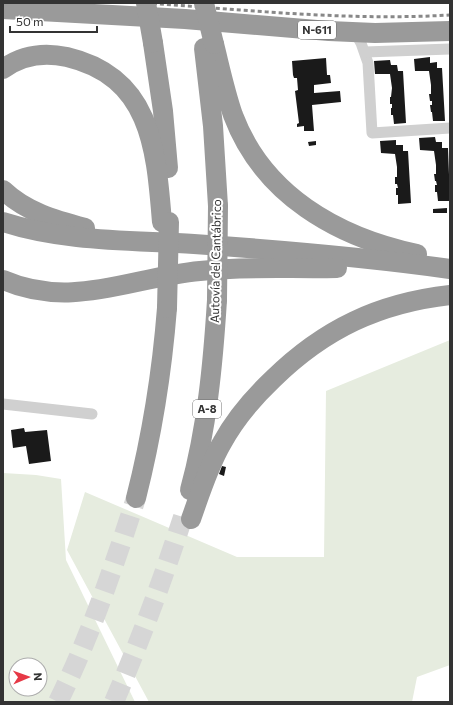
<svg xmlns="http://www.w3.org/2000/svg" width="453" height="705" font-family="Commissioner,sans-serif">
  <rect width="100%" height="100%" fill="#fff"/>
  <g fill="#e6ecdf" fill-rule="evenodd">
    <polygon points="450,340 450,665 417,677 412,702 149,702 67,550 85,492 237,557 324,557 326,391"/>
    <path d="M 3,473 L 36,475 L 61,479 L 66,560 L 135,702 L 3,702 ZM 16,665 L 40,665 L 40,689 L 16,689 Z"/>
  </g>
  <g fill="#1a1a1a">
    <polygon points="430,57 430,63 437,62 437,68 442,68 445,121 433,121 432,112 431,112 430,105 432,105 432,101 430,101 429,94 431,94 431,85 429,71 415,71 414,59"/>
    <polygon points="326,58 327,75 330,75 331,83 314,85 314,93 340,91 341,102 312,105 314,131 304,131 304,126 297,127 297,124 299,123 295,91 298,90 297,78 294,78 293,75 292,61"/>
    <polygon points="390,60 391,65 397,65 398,71 403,71 406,123 394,124 393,115 391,115 391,108 392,108 392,104 390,104 390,97 391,97 392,88 390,74 375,74 374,61"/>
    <polygon points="435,137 436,142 442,142 442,148 448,148 450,201 438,201 437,192 435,192 435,185 437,185 436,181 435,181 434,174 436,174 436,165 434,151 420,150 419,138"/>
    <polygon points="396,140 396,145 403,145 403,151 408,151 411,203 398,204 398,195 396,195 396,188 398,188 397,184 395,184 395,177 397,177 397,167 395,154 381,153 380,141"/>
    <polygon points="316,141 316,145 309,146 308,142"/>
    <polygon points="447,208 447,213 433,213 433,209"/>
    <polygon points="24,428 25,432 47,430 51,461 29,464 26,446 13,448 11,430"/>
    <polygon points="222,466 226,467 224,476 219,474"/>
  </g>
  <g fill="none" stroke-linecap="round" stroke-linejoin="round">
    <g stroke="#d6d6d6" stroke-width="20" stroke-dasharray="20 10" stroke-linecap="butt">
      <path d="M 58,702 C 90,637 114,566 136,498"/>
      <path d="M 114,702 C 140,641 163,579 183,517"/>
    </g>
    <g stroke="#d0d0d0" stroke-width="11">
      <polyline points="355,32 361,43 368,63 372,133 450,128"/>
      <polyline points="365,52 450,49"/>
      <polyline points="3,404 92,414"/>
    </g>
    <g stroke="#9a9a9a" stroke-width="20">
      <polyline points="3,9 185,19 329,31 375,33 450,31"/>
      <polyline points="153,43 163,111 168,168"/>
      <path d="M 214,44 C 220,68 225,92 233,115 C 263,195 337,237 417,254"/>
      <polyline points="204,48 213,126 218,206"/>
      <path d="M 3,69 C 22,55 44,52 67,57 C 152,77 156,150 162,222"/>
      <path d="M 3,190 C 26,212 55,220 85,228"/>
      <path d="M 3,222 C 65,242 130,240 194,244 C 280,250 365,257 450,269"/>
      <path d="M 3,280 C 72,310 132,277 200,271 C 246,266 292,269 337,268"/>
      <path d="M 190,490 C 207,428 213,364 217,300"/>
      <path d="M 136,498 C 152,435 162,372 167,308"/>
      <path d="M 191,519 C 200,494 208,467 222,443 C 235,419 253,398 273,379 C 324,329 379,303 450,295"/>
    </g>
    <path stroke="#888" stroke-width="3" stroke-dasharray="4 3" stroke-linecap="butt" d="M 146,3 C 247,10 349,21 450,15"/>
    <g stroke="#9a9a9a" stroke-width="20">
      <polyline points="146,3 153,43"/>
      <polyline points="204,3 214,44"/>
      <polyline points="217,300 218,206"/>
      <polyline points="167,308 169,222"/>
    </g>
  </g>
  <g text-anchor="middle" stroke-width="4" stroke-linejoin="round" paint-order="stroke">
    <g fill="#fff" stroke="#707070" stroke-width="1">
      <rect x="298" y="21" width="38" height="18" rx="3"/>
      <rect x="193" y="400" width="28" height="18" rx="3"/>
    </g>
    <g font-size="11" font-weight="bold" fill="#333">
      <text x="317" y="34">N-611</text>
      <text x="207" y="413">A-8</text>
    </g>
    <g font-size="12" fill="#333" stroke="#fff">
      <text transform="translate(216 261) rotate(-89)" y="4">Autovía del Cantábrico</text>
    </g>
  </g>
  <rect width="453" height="705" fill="none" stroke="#333333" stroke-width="8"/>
  <g transform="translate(28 677) rotate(88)"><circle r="19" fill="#ffffff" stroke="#adadad"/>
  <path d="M0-3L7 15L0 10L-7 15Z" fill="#e63946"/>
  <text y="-6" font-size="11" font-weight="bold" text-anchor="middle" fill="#333333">N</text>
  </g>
  <path d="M10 26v6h87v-6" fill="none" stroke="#333333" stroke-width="2"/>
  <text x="16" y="26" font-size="12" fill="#333333" stroke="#ffffff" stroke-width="3" paint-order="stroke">50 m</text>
</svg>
